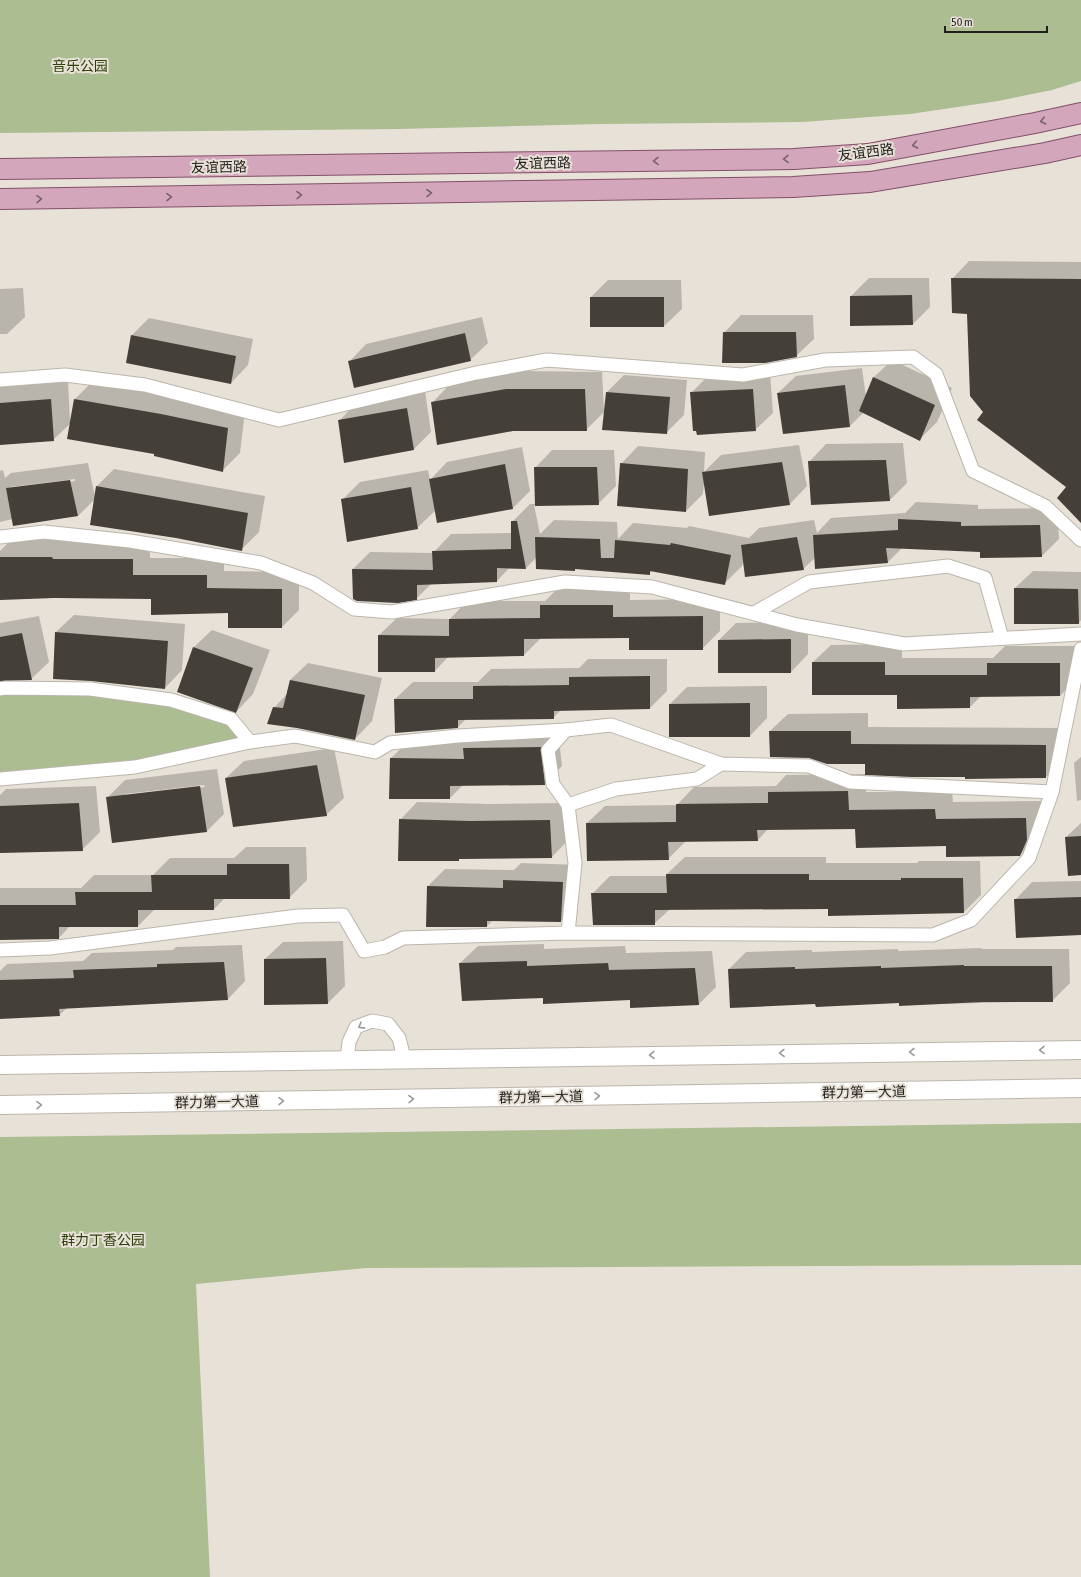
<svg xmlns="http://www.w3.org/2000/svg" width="1081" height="1577" font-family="'Asap Condensed','Noto Sans SC',sans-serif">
  <rect width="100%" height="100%" fill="#e8e1d8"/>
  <g fill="#acbd92">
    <polygon points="0,0 1081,0 1081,81 1052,90 998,101 910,114 803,122 601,124 399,129 0,133"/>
    <polygon points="0,689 90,689 231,719 250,742 135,767 0,779"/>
    <polygon points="1081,1123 1081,1265 366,1268 196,1284 210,1577 0,1577 0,1137"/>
  </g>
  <g fill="#0003" fill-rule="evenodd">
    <polygon points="969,261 1081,262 1081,521 1068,487 985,412 968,313 952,279"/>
    <polygon points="869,278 929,278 930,307 913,324 851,296"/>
    <polygon points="608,280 681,280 682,309 664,326 591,326 591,297"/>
    <polygon points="23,288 25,317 7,334 0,334 0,289"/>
    <polygon points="741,315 813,315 814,339 796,356 724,333"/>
    <polygon points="482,317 488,343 470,360 349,362 366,344"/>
    <polygon points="149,318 253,339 248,365 231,383 132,335"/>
    <polygon points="892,360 952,388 937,422 920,439 864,412 850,426 778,393 796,376 862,368 866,397 874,377"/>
    <polygon points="524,371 602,372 604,411 605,411 607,392 624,375 687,380 684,415 666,433 605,411 586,430 432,403 449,385"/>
    <polygon points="770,372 773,413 755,430 692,392 709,375"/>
    <polygon points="68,382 70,420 75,399 92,382 179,397 245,411 240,453 222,471 155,454 71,423 53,440 0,444 0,387"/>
    <polygon points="425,391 431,432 414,449 345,462 339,421 356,403"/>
    <polygon points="903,443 907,483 890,500 809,462 826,444"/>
    <polygon points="799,445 807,486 790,504 710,515 704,481 703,494 686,511 621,464 638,446 705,452 704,472 721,455"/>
    <polygon points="522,447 530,491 513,508 436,510 417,528 342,500 360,482 428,470 430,480 447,462"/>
    <polygon points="552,450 614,450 616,486 598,504 534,505 540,534 554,520 617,522 618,539 633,523 687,528 689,526 749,538 759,528 814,520 817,533 831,518 905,513 916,502 978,505 978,509 1057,508 1059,539 1042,556 981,557 981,551 902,548 888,562 816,568 816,557 803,569 744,560 742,566 725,583 652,571 649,574 576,568 574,570 537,557 526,568 510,567 497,581 431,584 416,599 354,598 353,569 370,552 433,553 451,534 512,533 512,522 530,504 535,504 535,468"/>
    <path d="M 88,463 L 95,497 L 97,486 L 114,469 L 265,496 L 259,532 L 241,550 L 95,499 L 78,516 L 14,524 L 13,519 L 0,522 L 0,471 L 3,470 L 5,478 L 11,473 ZM 75,479 L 75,481 L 10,489 L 10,487 Z"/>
    <polygon points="12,539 70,540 70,542 150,542 150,558 224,558 224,571 299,572 299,610 282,627 229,612 152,598 54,597 0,599 0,551"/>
    <polygon points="1033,571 1081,572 1081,620 1079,623 1015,623 1015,588"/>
    <polygon points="558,588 630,588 630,600 720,599 720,631 702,649 630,637 541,638 524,655 449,656 435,671 379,635 397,618 450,619 467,601 545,601"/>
    <polygon points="74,615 185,624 182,670 165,688 56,632"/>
    <polygon points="39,616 49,662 31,679 0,680 0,623"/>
    <polygon points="808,622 808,654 791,672 719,640 736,623"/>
    <polygon points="212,630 270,650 253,694 236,712 178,692 194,647"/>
    <polygon points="902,644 902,658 993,658 1005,646 1077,646 1077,678 1060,696 981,696 970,707 898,694 813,662 831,645"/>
    <polygon points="588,659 667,659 667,691 650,708 562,709 553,718 466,719 458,727 395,699 413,682 478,682 491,669 579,668"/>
    <polygon points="308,663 382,678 372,721 355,739 274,708 287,694 290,680"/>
    <polygon points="767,686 767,718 750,736 670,704 687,687"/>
    <polygon points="868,713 868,727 1063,728 1063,760 1046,777 966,776 866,763 770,731 788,714"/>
    <polygon points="558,730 562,766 545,784 463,785 450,798 391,758 409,741 470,742 482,731"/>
    <polygon points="334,748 344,798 326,815 226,778 244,761"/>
    <polygon points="1081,757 1081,800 1077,801 1074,763"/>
    <path d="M 217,769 L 224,814 L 207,831 L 108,797 L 125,780 ZM 204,785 L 205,787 L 125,796 L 125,794 Z"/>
    <polygon points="865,774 866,792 952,792 953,802 1043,801 1038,837 1020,855 947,845 856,828 768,829 758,840 686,841 668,859 587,823 605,806 677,805 694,787 776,786 786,775"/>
    <polygon points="96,786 100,832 82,850 0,852 0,795 6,789"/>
    <polygon points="417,802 488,804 567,803 569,839 552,857 461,858 458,860 400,820"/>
    <polygon points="1081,823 1081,874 1066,837"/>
    <polygon points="246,847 306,847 307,880 289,898 225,898 214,909 155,909 138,926 70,926 59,938 0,939 0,888 81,888 94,875 153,875 170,858 234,858"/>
    <polygon points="685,857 826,857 826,863 917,863 919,861 980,861 981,895 964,912 829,908 670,909 654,924 592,894 610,876 667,876 667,874"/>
    <polygon points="521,863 580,865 578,904 561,921 493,920 487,926 428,886 445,869 514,870"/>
    <polygon points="1081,881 1081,934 1015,900 1032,882"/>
    <polygon points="343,941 345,986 328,1003 265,959 283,942"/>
    <polygon points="544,944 544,949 625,946 626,953 712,951 716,987 699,1004 631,999 544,997 460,963 478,946"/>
    <polygon points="242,945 245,981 228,999 67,1008 59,1015 0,1018 0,971 7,964 83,961 92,953 173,950 176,947"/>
    <polygon points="981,948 982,949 1069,949 1070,983 1052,1001 900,1005 900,1002 816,1003 729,969 746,952 812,950 812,952 898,949 898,951"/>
  </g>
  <g fill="#443f38">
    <polygon points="951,278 1081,279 1081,523 1057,498 1066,487 977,420 983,412 970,396 967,314 952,313"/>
    <polygon points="912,295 913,325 850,326 850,296"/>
    <rect x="590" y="297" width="74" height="30"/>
    <polygon points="723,332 796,332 797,357 765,363 722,363"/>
    <polygon points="465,333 471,361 354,388 348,361"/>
    <polygon points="131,335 236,356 231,384 126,363"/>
    <polygon points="873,377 935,405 920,441 859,411"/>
    <polygon points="845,385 850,427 783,434 777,393"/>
    <polygon points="506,389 585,389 587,431 513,431 437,445 431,402"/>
    <polygon points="753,389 756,431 697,435 696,431 693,431 690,392"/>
    <polygon points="606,392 670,397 667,434 602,430"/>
    <polygon points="51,399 54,441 0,445 0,403"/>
    <polygon points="74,399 161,414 228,428 223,472 154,456 154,454 67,439"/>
    <polygon points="407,408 414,450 344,463 338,420"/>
    <polygon points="886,460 890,501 811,505 808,461"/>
    <polygon points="782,462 790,505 709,516 702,472"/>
    <polygon points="620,463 688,469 686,512 617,506"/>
    <polygon points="505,464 513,509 437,523 429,479"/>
    <polygon points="534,467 597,467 599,505 535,506"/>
    <polygon points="70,480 78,516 13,526 6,488"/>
    <polygon points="96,486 248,513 242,551 176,538 90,525"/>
    <polygon points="411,487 418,529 347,542 341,499"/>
    <polygon points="898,519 961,522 961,526 1040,525 1042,557 980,558 980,552 886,548 888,563 815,569 813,535 898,530"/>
    <polygon points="511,521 517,521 526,569 497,568 497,582 417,585 417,600 398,603 357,601 353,599 352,569 433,570 432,551 511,549"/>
    <polygon points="535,537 600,539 601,558 614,558 615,540 670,545 671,543 731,555 725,585 650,571 650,575 575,569 575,571 536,569"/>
    <polygon points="797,537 804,570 745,577 741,545"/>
    <polygon points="0,557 52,557 53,559 133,559 133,575 207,575 207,588 282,589 282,628 228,628 228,613 151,615 151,599 54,598 0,600"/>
    <polygon points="1014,588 1078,589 1079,624 1014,624"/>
    <polygon points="540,605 613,605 613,617 703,616 703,650 629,650 629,638 524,639 524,656 435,658 435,672 378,672 378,635 449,636 449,619 540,618"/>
    <polygon points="55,632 168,641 165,689 91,681 53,679"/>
    <polygon points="22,633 32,680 0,681 0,637"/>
    <polygon points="791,639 791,673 718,673 718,640"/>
    <polygon points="193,647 253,668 236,713 177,692"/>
    <polygon points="812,662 885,662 885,675 987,675 987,663 1060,663 1060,696 970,697 970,708 897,709 897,695 812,695"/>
    <polygon points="650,676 650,709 554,711 554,719 458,720 458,728 395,733 394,699 473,699 473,686 569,685 569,677"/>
    <polygon points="290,680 365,695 355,740 297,728 267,724 273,707 283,708"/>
    <polygon points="750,703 750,737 669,737 669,704"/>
    <polygon points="769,731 851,731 851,744 1046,745 1046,778 965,779 965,777 912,777 865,775 865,764 827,764 809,758 770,757"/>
    <polygon points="541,747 545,785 450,786 450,799 389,799 390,758 464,759 463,748"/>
    <polygon points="317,765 327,816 233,827 225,778"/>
    <polygon points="200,786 207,832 112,843 106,797"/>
    <polygon points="848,791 849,810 935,809 936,819 1026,818 1027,840 1020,856 946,857 946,846 856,848 855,829 757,830 758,841 668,842 669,860 587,861 586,823 676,822 676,804 768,803 768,792"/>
    <polygon points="79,803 83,851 0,853 0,806"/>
    <polygon points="399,819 470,821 550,820 552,858 459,859 459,861 398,861"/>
    <polygon points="1081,836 1081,875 1068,876 1065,837"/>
    <polygon points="227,864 289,864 290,899 214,899 214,910 138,910 138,927 59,927 59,939 0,940 0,905 76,905 75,892 152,892 151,875 227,875"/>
    <polygon points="666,874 809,874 809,880 901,880 901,878 963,878 964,913 828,916 828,909 655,910 655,925 593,925 591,893 667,893"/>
    <polygon points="503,880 563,882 561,922 487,921 487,927 426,927 427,886 503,888"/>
    <polygon points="1081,897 1081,935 1016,938 1014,899"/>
    <polygon points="326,958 328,1004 264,1005 264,959"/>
    <polygon points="527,961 527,966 608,963 609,970 695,968 699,1005 630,1008 630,1000 543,1004 543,998 462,1001 459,963"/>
    <polygon points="224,962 228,1000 59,1009 60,1016 0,1019 0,980 74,978 73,970 157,967 157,964"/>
    <polygon points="964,965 964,966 1052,966 1053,1002 982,1002 899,1006 899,1003 816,1007 815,1004 730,1008 728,969 795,967 795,969 881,966 881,968"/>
  </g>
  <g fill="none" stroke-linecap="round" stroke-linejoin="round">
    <defs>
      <g id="street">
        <polyline points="0,380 65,375 145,385 279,420 476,373 547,360 743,375 825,360 913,357 936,374 973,471 1045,506 1081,540"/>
        <polyline points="0,537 44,532 130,541 261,563 313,583 354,609 392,612 565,582 652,587 797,625 904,644 1081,634"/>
        <polyline points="754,613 809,582 948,566 985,578 1002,638"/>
        <polyline points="0,689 5,688 90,689 171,700 231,719 250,742 295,736 375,752 390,743 458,736 566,730"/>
        <polyline points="0,779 135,767 250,742"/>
        <polyline points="568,805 616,789 697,779 721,764"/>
        <polyline points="568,933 575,863 568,805 553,784 548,750 566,730 611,725 721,764 809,766 850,782 1052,792"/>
        <polyline points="0,950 50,948 298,916 343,915 364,951 385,947 403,938 568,933 933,935 971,920 1029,858 1052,792 1081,649"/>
        <polyline points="347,1060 349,1042 356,1027 372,1021 388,1024 399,1038 404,1058"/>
      </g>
      <g id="secondary">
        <polyline points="0,1065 1081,1050"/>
        <polyline points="0,1105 1081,1088"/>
      </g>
      <g id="primary">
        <polyline points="0,169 794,159 868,154 1035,123 1081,113"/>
        <polyline points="0,199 793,187 870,182 1045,153 1081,145"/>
      </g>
    </defs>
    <use href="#street" stroke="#bbb5ac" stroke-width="15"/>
    <use href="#secondary" stroke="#bbb5ac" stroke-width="20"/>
    <use href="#primary" stroke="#815067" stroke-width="22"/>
    <use href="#street" stroke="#fff" stroke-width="13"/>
    <use href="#secondary" stroke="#fff" stroke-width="18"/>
    <use href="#primary" stroke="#d3a6bc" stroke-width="20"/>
  </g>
  <defs><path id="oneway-chevron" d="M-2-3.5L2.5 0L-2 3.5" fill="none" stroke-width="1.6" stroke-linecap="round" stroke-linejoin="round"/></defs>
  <g stroke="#7a626c">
    <use href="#oneway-chevron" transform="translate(1043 121) rotate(167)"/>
    <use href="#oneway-chevron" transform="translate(915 145) rotate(169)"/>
    <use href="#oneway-chevron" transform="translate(786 159) rotate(179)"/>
    <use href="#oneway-chevron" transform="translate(656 161) rotate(179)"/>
    <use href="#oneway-chevron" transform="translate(429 193) rotate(-1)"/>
    <use href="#oneway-chevron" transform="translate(299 195) rotate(-1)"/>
    <use href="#oneway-chevron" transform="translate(169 197) rotate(-1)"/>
    <use href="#oneway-chevron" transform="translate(39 199) rotate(-1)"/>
  </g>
  <g stroke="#9b9a99">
    <use href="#oneway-chevron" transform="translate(361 1026) rotate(151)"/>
    <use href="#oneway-chevron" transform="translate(1042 1050) rotate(179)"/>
    <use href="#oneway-chevron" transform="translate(912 1052) rotate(179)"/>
    <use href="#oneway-chevron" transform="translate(782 1053) rotate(179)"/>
    <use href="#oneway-chevron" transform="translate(652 1055) rotate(179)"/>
    <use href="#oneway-chevron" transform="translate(597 1096) rotate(-1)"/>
    <use href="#oneway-chevron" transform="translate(411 1099) rotate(-1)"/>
    <use href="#oneway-chevron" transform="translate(281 1101) rotate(-1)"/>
    <use href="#oneway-chevron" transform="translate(39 1105) rotate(-1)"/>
  </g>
  <g text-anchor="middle" stroke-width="4" stroke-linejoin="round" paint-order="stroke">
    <g font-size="14" fill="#2f4008" stroke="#e8e1d8">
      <text x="80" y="71">音乐公园</text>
      <text x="103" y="1245">群力丁香公园</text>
    </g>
    <g font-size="14" fill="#211f1c" stroke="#e8e1d8">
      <text transform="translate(866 152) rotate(-7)" y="5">友谊西路</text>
      <text transform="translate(543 163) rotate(-1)" y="5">友谊西路</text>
      <text transform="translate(219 167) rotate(-1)" y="5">友谊西路</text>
      <text transform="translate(864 1092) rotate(-1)" y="5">群力第一大道</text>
      <text transform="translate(541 1097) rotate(-1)" y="5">群力第一大道</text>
      <text transform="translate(217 1102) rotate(-1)" y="5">群力第一大道</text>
    </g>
  </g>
  <path d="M945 26v6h102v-6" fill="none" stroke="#211f1c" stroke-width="2"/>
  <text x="951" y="26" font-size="12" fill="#211f1c" stroke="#e8e1d8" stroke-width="3" paint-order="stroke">50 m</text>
</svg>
